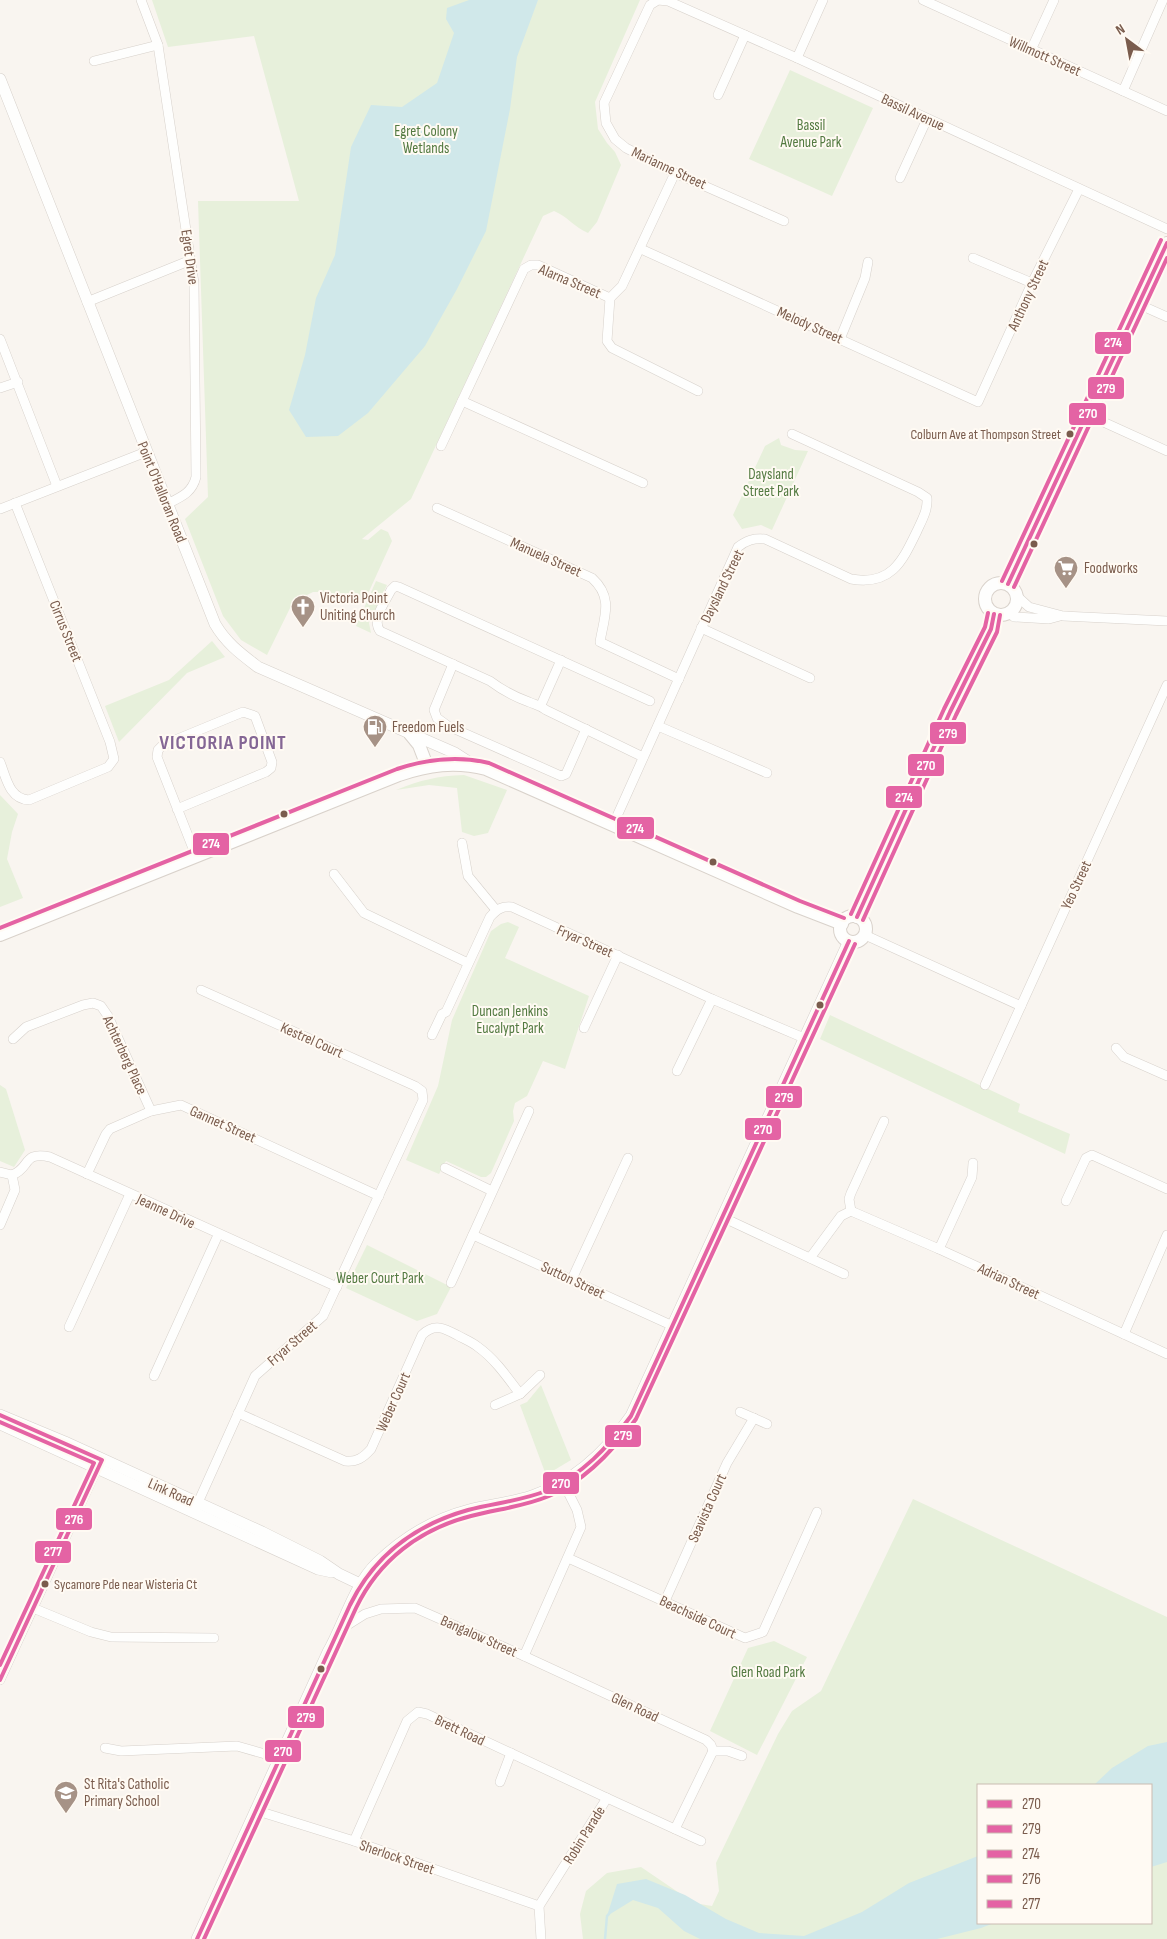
<svg xmlns="http://www.w3.org/2000/svg" width="1167" height="1939" font-family="'Sofia Sans Condensed',sans-serif">
  <rect width="100%" height="100%" fill="#f9f5f0"/>
  <g fill="#e7f0db" fill-rule="evenodd">
    <path d="M 152,0 L 640,0 L 595,102 L 598,129 L 607,143 L 615,152 L 621,165 L 597,222 L 588,233 C 574,227 567,216 554,211 L 543,216 L 411,499 L 362,539 L 368,540 L 381,529 L 388,532 L 392,541 L 366,598 L 352,603 L 340,599 L 329,592 L 313,592 L 293,602 L 267,655 L 241,640 L 223,616 L 185,519 L 208,497 L 198,201 L 299,201 L 254,36 L 168,47 Z"/>
    <polygon points="790,70 873,108 832,196 749,159"/>
    <polygon points="779,438 781,445 795,450 808,451 772,530 761,525 742,529 733,515 765,446"/>
    <polygon points="376,581 387,585 369,623 371,633 356,626"/>
    <polygon points="212,641 225,657 187,673 119,742 105,706 169,680"/>
    <path d="M 464,775 L 507,790 L 488,833 L 474,836 L 462,832 L 457,788 L 429,785 L 396,790 C 421,780 437,776 464,775 Z"/>
    <polygon points="0,795 18,814 12,832 7,859 23,898 0,907"/>
    <polygon points="508,922 519,927 505,958 589,996 565,1069 543,1061 527,1096 515,1103 513,1111 514,1121 491,1173 486,1177 481,1177 446,1161 439,1174 406,1160 438,1086 452,1020 491,931 501,924"/>
    <polygon points="830,1015 1020,1104 1018,1112 1070,1134 1065,1154 820,1039"/>
    <polygon points="0,1085 6,1089 25,1150 14,1167 0,1161"/>
    <polygon points="367,1245 451,1287 437,1314 417,1321 346,1288"/>
    <polygon points="541,1385 571,1460 546,1475 520,1405 527,1402"/>
    <path d="M 913,1499 L 1167,1617 L 1167,1939 L 583,1939 L 580,1914 L 586,1891 L 607,1873 L 641,1867 L 694,1903 L 712,1906 L 719,1891 L 716,1863 L 778,1734 L 792,1711 L 821,1691 ZM 978,1785 L 1151,1785 L 1151,1923 L 978,1923 Z"/>
    <polygon points="774,1641 807,1657 757,1755 710,1731 748,1648"/>
  </g>
  <g fill="#d0e8ea">
    <polygon points="469,0 538,0 517,57 510,109 486,231 457,289 425,346 368,413 338,436 306,437 289,410 305,355 316,298 335,255 351,147 371,105 402,107 437,83 454,33 446,19 447,8"/>
    <polygon points="1167,1742 1167,1862 1151,1867 1151,1785 1094,1785 1112,1768 1148,1746"/>
    <polygon points="978,1856 978,1923 994,1923 981,1928 937,1939 700,1939 684,1931 658,1908 633,1900 607,1916 617,1884 646,1879 685,1895 726,1919 759,1933 804,1936 862,1912 909,1883"/>
  </g>
  <g fill="none" stroke-linecap="round" stroke-linejoin="round">
    <polyline stroke="#d0e8ea" stroke-width="2.5" points="605,1939 607,1916 609,1914"/>
    <defs>
      <g id="minor">
        <path d="M 141,0 L 158,45 L 194,283 L 196,477 C 192,493 181,497 167,504"/>
        <polyline points="923,0 1167,111"/>
        <polyline points="1031,50 1054,0"/>
        <polyline points="797,58 823,0"/>
        <polyline points="94,61 158,45"/>
        <polyline points="1123,91 1163,0"/>
        <polyline points="718,95 745,35"/>
        <polyline points="900,178 927,119"/>
        <polyline points="784,221 675,173 626,148 615,139 606,123 604,103 650,5 658,0 668,1 797,58 1167,229"/>
        <polyline points="641,249 978,402 1032,283 1079,189"/>
        <polyline points="973,258 1032,283"/>
        <polyline points="610,298 607,341 612,348 698,391"/>
        <polyline points="87,302 191,260"/>
        <polyline points="1138,304 1167,317"/>
        <polyline points="0,339 57,486"/>
        <polyline points="840,339 865,278 868,262"/>
        <polyline points="0,388 18,382"/>
        <polyline points="462,401 643,483"/>
        <polyline points="1088,415 1167,451"/>
        <polyline points="441,446 524,269 531,265 538,265 610,298 622,286 675,173"/>
        <path d="M 437,508 L 592,578 C 614,598 604,617 600,642 L 679,679"/>
        <polyline points="0,509 146,452"/>
        <polyline points="1018,597 1029,607 1063,616 1167,621"/>
        <polyline points="1010,613 1014,617 1049,619 1060,616"/>
        <polyline points="701,628 810,678"/>
        <polyline points="453,664 434,710 437,718 448,726 561,776 566,774 586,729"/>
        <polyline points="541,705 561,660"/>
        <polyline points="658,726 767,773"/>
        <path d="M 643,757 L 546,710 C 540,705 536,705 529,702 C 515,697 502,690 490,681 L 380,631 C 371,619 386,601 391,590 L 395,586 L 399,587 L 650,701"/>
        <path d="M 0,762 C 6,777 9,799 29,800 L 108,767 L 114,759 L 110,742 L 15,503"/>
        <polyline points="177,809 266,772 271,768 272,762 255,716 243,712 163,745 158,750 157,757 196,856"/>
        <path d="M 613,825 L 738,547 C 747,540 754,538 765,539 L 851,579 C 891,586 902,562 917,531 C 922,520 928,510 927,498 L 918,492 L 792,434"/>
        <polyline points="462,843 468,876 496,910"/>
        <polyline points="334,874 364,913 468,963"/>
        <polyline points="865,935 1021,1006"/>
        <polyline points="584,1028 618,955"/>
        <path d="M 432,1035 L 442,1014 L 446,1012 L 490,917 C 497,909 502,906 512,907 L 712,999 L 804,1038"/>
        <polyline points="13,1039 26,1027 83,1005 93,1003 101,1006 108,1016 151,1111"/>
        <polyline points="1116,1048 1124,1057 1167,1076"/>
        <polyline points="677,1071 712,999"/>
        <polyline points="985,1085 1167,685"/>
        <polyline points="445,1168 492,1191"/>
        <path d="M 0,1172 L 12,1175 C 31,1168 22,1151 50,1157 L 337,1287"/>
        <polyline points="87,1174 106,1134 110,1129 151,1111 181,1105 379,1196"/>
        <polyline points="1066,1201 1086,1158 1092,1155 1167,1189"/>
        <polyline points="851,1211 939,1249 1167,1354"/>
        <polyline points="722,1217 844,1274"/>
        <polyline points="0,1225 15,1190 12,1175"/>
        <polyline points="473,1235 673,1326"/>
        <polyline points="939,1249 972,1177 973,1163"/>
        <polyline points="810,1258 841,1216 851,1211 849,1199 851,1193 884,1121"/>
        <polyline points="572,1279 628,1158"/>
        <polyline points="451,1283 529,1111"/>
        <polyline points="69,1327 130,1194"/>
        <polyline points="1124,1334 1167,1235"/>
        <polyline points="154,1376 218,1235"/>
        <polyline points="495,1405 520,1394 540,1375"/>
        <polyline points="740,1412 767,1424"/>
        <path d="M 238,1413 L 345,1461 C 357,1462 363,1458 371,1449 L 422,1335 C 434,1323 444,1328 457,1335 C 464,1339 472,1342 478,1347 C 495,1359 508,1378 520,1394"/>
        <polyline points="196,1507 255,1376 323,1316 423,1100 422,1091 415,1086 201,990"/>
        <polyline points="568,1558 745,1638 763,1632 817,1512"/>
        <polyline points="665,1601 727,1463 754,1418"/>
        <polyline points="33,1608 91,1632 111,1637 214,1638"/>
        <polyline points="341,1629 365,1614 381,1609 415,1608 524,1656 581,1527 577,1510 563,1482"/>
        <polyline points="524,1656 706,1740 711,1745 713,1751 728,1751 742,1756"/>
        <polyline points="0,1680 99,1464"/>
        <polyline points="105,1748 121,1751 237,1746 265,1754 279,1759"/>
        <polyline points="500,1782 511,1753"/>
        <polyline points="255,1810 354,1841 539,1906"/>
        <polyline points="675,1829 713,1751"/>
        <polyline points="354,1841 407,1721 418,1712 427,1714 607,1798"/>
        <polyline points="541,1939 539,1906 607,1798 701,1841"/>
      </g>
      <g id="tertiary">
        <path d="M 0,79 L 215,624 C 226,643 241,654 258,667 L 455,753 L 475,766"/>
        <polyline points="0,1415 65,1442 262,1532 320,1561 339,1574 360,1584"/>
        <polyline points="0,1424 318,1569 332,1572"/>
        <path d="M 197,1939 L 328,1652 C 344,1624 354,1585 377,1563 C 403,1538 434,1519 469,1510 C 489,1505 511,1503 532,1496 C 574,1482 606,1452 631,1416 L 849,941"/>
      </g>
      <g id="secondary">
        <circle cx="1001" cy="599" r="16"/>
        <polyline points="1008,584 1167,243"/>
        <polyline points="410,734 419,745 427,766"/>
        <circle cx="853" cy="929" r="13"/>
        <polyline points="857,917 950,712 991,629 994,614"/>
        <path d="M 0,935 L 399,775 C 428,765 455,761 486,769 L 798,907 L 842,924"/>
      </g>
    </defs>
    <use href="#minor" stroke="#d7d1cb" stroke-width="10"/>
    <use href="#tertiary" stroke="#d7d1cb" stroke-width="12"/>
    <use href="#secondary" stroke="#d9d2cb" stroke-width="14"/>
    <use href="#minor" stroke="#fefefd" stroke-width="9"/>
    <use href="#tertiary" stroke="#fefefd" stroke-width="11"/>
    <use href="#secondary" stroke="#fefefd" stroke-width="12"/>
    <defs>
      <g id="bus-1">
        <polyline points="1008,584 1167,243"/>
        <polyline points="857,917 950,712 991,629 994,614"/>
        <path d="M 197,1939 L 350,1605 C 374,1556 415,1525 468,1510 C 494,1503 521,1501 546,1491 C 582,1475 608,1447 631,1416 L 849,941"/>
      </g>
      <g id="bus-2">
        <polyline points="1014,587 1167,258"/>
        <polyline points="863,920 956,715 997,632 1000,615"/>
        <path d="M 204,1939 L 356,1608 C 379,1560 420,1529 471,1516 C 497,1509 523,1507 549,1496 C 585,1481 613,1451 636,1419 L 855,944"/>
      </g>
      <g id="bus-3">
        <polyline points="1002,581 1161,240"/>
        <polyline points="851,914 944,709 985,627 988,613"/>
        <path d="M 0,928 L 397,769 C 427,759 457,755 489,763 L 800,901 L 844,918"/>
      </g>
      <polyline id="bus-4" points="0,1415 102,1460 0,1680"/>
      <polyline id="bus-5" points="0,1422 94,1463 0,1665"/>
    </defs>
    <use href="#bus-1" stroke="#fffaf3" stroke-width="8"/>
    <use href="#bus-2" stroke="#fffaf3" stroke-width="8"/>
    <use href="#bus-3" stroke="#fffaf3" stroke-width="8"/>
    <use href="#bus-4" stroke="#fffaf3" stroke-width="8"/>
    <use href="#bus-5" stroke="#fffaf3" stroke-width="8"/>
    <use href="#bus-1" stroke="#e463a4" stroke-width="4"/>
    <use href="#bus-2" stroke="#e463a4" stroke-width="4"/>
    <use href="#bus-3" stroke="#e463a4" stroke-width="4"/>
    <use href="#bus-4" stroke="#e463a4" stroke-width="4"/>
    <use href="#bus-5" stroke="#e463a4" stroke-width="4"/>
  </g>
  <defs>
    <symbol id="supermarket-pin" viewBox="-11 -11 22 30"><path d="M0 17L-7.5 6A9.5 9.5 0 1 1 7.5 6Z" fill="#a69286" stroke="#fffaf3"/><path d="M-6-5.5h2.5l.6 2H6L4.5 2H-2.5L-4.4-4H-6ZM-1.5 3.2a1.3 1.3 0 1 0 .1 0ZM3 3.2a1.3 1.3 0 1 0 .1 0Z" fill="#fff"/></symbol>
    <symbol id="church-pin" viewBox="-11 -11 22 30"><path d="M0 17L-7.5 6A9.5 9.5 0 1 1 7.5 6Z" fill="#a69286" stroke="#fffaf3"/><path d="M-1.2-6h2.4v3.5h3.3v2.4h-3.3V6h-2.4V-.1h-3.3v-2.4h3.3Z" fill="#fff"/></symbol>
    <symbol id="fuel-pin" viewBox="-11 -11 22 30"><path d="M0 17L-7.5 6A9.5 9.5 0 1 1 7.5 6Z" fill="#a69286" stroke="#fffaf3"/><path d="M-5.5-6h7V0h2V4h1.3V-2.5L3-4.5l.8-.8L6-3V5H2.5V1h-1V6h-7ZM-4.2-4.7v3.2H.2V-4.7Z" fill="#fff"/></symbol>
    <symbol id="school-pin" viewBox="-11 -11 22 30"><path d="M0 17L-7.5 6A9.5 9.5 0 1 1 7.5 6Z" fill="#a69286" stroke="#fffaf3"/><path d="M0-5L7-2L0 1L-7-2ZM-4 1L0 2.5L4 1V4Q0 6-4 4Z" fill="#fff"/></symbol>
  </defs>
  <g fill-rule="evenodd">
    <use href="#supermarket-pin" x="1052" y="554" width="28" height="38"/>
    <use href="#church-pin" x="289" y="593" width="28" height="38"/>
    <use href="#fuel-pin" x="361" y="713" width="28" height="38"/>
    <use href="#school-pin" x="52" y="1779" width="28" height="38"/>
  </g>
  <g fill="#7a5c4d" stroke="#fffaf3" stroke-width="2">
    <circle cx="1070" cy="434" r="4.5"/>
    <circle cx="1034" cy="544" r="4.5"/>
    <circle cx="284" cy="814" r="4.5"/>
    <circle cx="713" cy="862" r="4.5"/>
    <circle cx="820" cy="1005" r="4.5"/>
    <circle cx="45" cy="1584" r="4.5"/>
    <circle cx="321" cy="1669" r="4.5"/>
  </g>
  <g text-anchor="middle" stroke-width="4" stroke-linejoin="round" paint-order="stroke">
    <g font-size="14" fill="#7a5c4d" stroke="#fffaf3" text-anchor="end">
      <text x="1061" y="439">Colburn Ave at Thompson Street</text>
      <text x="54" y="1589" text-anchor="start">Sycamore Pde near Wisteria Ct</text>
    </g>
    <g font-size="15" fill="#7a5c4d" stroke="#fffaf3">
      <text transform="translate(1045 56) rotate(24)" y="5">Willmott Street</text>
      <text transform="translate(913 112) rotate(25)" y="5">Bassil Avenue</text>
      <text transform="translate(669 168) rotate(25)" y="5">Marianne Street</text>
      <text transform="translate(190 257) rotate(82)" y="5">Egret Drive</text>
      <text transform="translate(570 281) rotate(23)" y="5">Alarna Street</text>
      <text transform="translate(1028 295) rotate(-65)" y="5">Anthony Street</text>
      <text transform="translate(810 325) rotate(24)" y="5">Melody Street</text>
      <text transform="translate(162 492) rotate(68)" y="5">Point O'Halloran Road</text>
      <text transform="translate(546 557) rotate(24)" y="5">Manuela Street</text>
      <text transform="translate(722 586) rotate(-64)" y="5">Daysland Street</text>
      <text transform="translate(66 631) rotate(68)" y="5">Cirrus Street</text>
      <text transform="translate(1076 885) rotate(-65)" y="5">Yeo Street</text>
      <text transform="translate(585 941) rotate(24)" y="5">Fryar Street</text>
      <text transform="translate(312 1040) rotate(24)" y="5">Kestrel Court</text>
      <text transform="translate(125 1055) rotate(65)" y="5">Achterberg Place</text>
      <text transform="translate(223 1124) rotate(24)" y="5">Gannet Street</text>
      <text transform="translate(166 1211) rotate(25)" y="5">Jeanne Drive</text>
      <text transform="translate(573 1280) rotate(25)" y="5">Sutton Street</text>
      <text transform="translate(1009 1281) rotate(25)" y="5">Adrian Street</text>
      <text transform="translate(292 1343) rotate(-41)" y="5">Fryar Street</text>
      <text transform="translate(393 1402) rotate(-66)" y="5">Weber Court</text>
      <text transform="translate(171 1492) rotate(24)" y="5">Link Road</text>
      <text transform="translate(707 1508) rotate(-66)" y="5">Seavista Court</text>
      <text transform="translate(698 1617) rotate(25)" y="5">Beachside Court</text>
      <text transform="translate(479 1636) rotate(24)" y="5">Bangalow Street</text>
      <text transform="translate(635 1707) rotate(25)" y="5">Glen Road</text>
      <text transform="translate(460 1730) rotate(25)" y="5">Brett Road</text>
      <text transform="translate(584 1835) rotate(-58)" y="5">Robin Parade</text>
      <text transform="translate(397 1857) rotate(19)" y="5">Sherlock Street</text>
    </g>
    <g font-size="15" fill="#537a41" stroke="#fffaf3">
      <text x="811" y="130">Bassil<tspan x="811" dy="17">Avenue Park</tspan></text>
      <text x="426" y="136">Egret Colony<tspan x="426" dy="17">Wetlands</tspan></text>
      <text x="771" y="479">Daysland<tspan x="771" dy="17">Street Park</tspan></text>
      <text x="510" y="1016">Duncan Jenkins<tspan x="510" dy="17">Eucalypt Park</tspan></text>
      <text x="380" y="1283">Weber Court Park</text>
      <text x="768" y="1677">Glen Road Park</text>
    </g>
    <g font-size="15" fill="#7a5c4d" stroke="#fffaf3" text-anchor="start">
      <text x="1084" y="573">Foodworks</text>
      <text x="320" y="603">Victoria Point<tspan x="320" dy="17">Uniting Church</tspan></text>
      <text x="392" y="732">Freedom Fuels</text>
      <text x="84" y="1789">St Rita's Catholic<tspan x="84" dy="17">Primary School</tspan></text>
    </g>
    <g font-size="20" font-weight="bold" letter-spacing="1" fill="#846695" stroke="#fffaf3">
      <text x="223" y="749">VICTORIA POINT</text>
    </g>
  </g>
  <g stroke="#fffaf3" stroke-width="2">
    <rect x="1094" y="331" width="38" height="24" rx="5" fill="#e463a4"/>
    <rect x="1087" y="376" width="38" height="24" rx="5" fill="#e463a4"/>
    <rect x="1068" y="402" width="39" height="24" rx="5" fill="#e463a4"/>
    <rect x="929" y="721" width="38" height="24" rx="5" fill="#e463a4"/>
    <rect x="907" y="753" width="38" height="24" rx="5" fill="#e463a4"/>
    <rect x="885" y="785" width="38" height="24" rx="5" fill="#e463a4"/>
    <rect x="616" y="816" width="39" height="24" rx="5" fill="#e463a4"/>
    <rect x="192" y="832" width="38" height="24" rx="5" fill="#e463a4"/>
    <rect x="765" y="1085" width="38" height="24" rx="5" fill="#e463a4"/>
    <rect x="744" y="1117" width="38" height="24" rx="5" fill="#e463a4"/>
    <rect x="604" y="1424" width="38" height="24" rx="5" fill="#e463a4"/>
    <rect x="542" y="1471" width="38" height="24" rx="5" fill="#e463a4"/>
    <rect x="55" y="1507" width="38" height="24" rx="5" fill="#e463a4"/>
    <rect x="34" y="1540" width="38" height="24" rx="5" fill="#e463a4"/>
    <rect x="287" y="1705" width="38" height="24" rx="5" fill="#e463a4"/>
    <rect x="264" y="1739" width="38" height="24" rx="5" fill="#e463a4"/>
  </g>
  <g font-size="14" text-anchor="middle" font-weight="bold" fill="#fff">
    <text x="1113" y="347">274</text>
    <text x="1106" y="393">279</text>
    <text x="1088" y="418">270</text>
    <text x="948" y="738">279</text>
    <text x="926" y="770">270</text>
    <text x="904" y="802">274</text>
    <text x="635" y="833">274</text>
    <text x="211" y="848">274</text>
    <text x="784" y="1102">279</text>
    <text x="763" y="1134">270</text>
    <text x="623" y="1440">279</text>
    <text x="561" y="1488">270</text>
    <text x="74" y="1524">276</text>
    <text x="53" y="1556">277</text>
    <text x="306" y="1722">279</text>
    <text x="283" y="1756">270</text>
  </g>
  <rect x="977" y="1784" width="175" height="140" fill="#fffaf3" stroke="#cabbb1"/>
  <rect x="987" y="1800" width="25" height="8" fill="#e463a4" stroke="#cabbb1"/>
  <text x="1022" y="1809" font-size="15" fill="#7a5c4d">270</text>
  <rect x="987" y="1825" width="25" height="8" fill="#e463a4" stroke="#cabbb1"/>
  <text x="1022" y="1834" font-size="15" fill="#7a5c4d">279</text>
  <rect x="987" y="1850" width="25" height="8" fill="#e463a4" stroke="#cabbb1"/>
  <text x="1022" y="1859" font-size="15" fill="#7a5c4d">274</text>
  <rect x="987" y="1875" width="25" height="8" fill="#e463a4" stroke="#cabbb1"/>
  <text x="1022" y="1884" font-size="15" fill="#7a5c4d">276</text>
  <rect x="987" y="1900" width="25" height="8" fill="#e463a4" stroke="#cabbb1"/>
  <text x="1022" y="1909" font-size="15" fill="#7a5c4d">277</text>
  <g transform="translate(1127 40) rotate(328)" stroke="#fffaf3" stroke-width="4" paint-order="stroke">
  <path d="M0-4L9 19L0 12L-9 19Z" fill="#7a5c4d"/>
  <text y="-8" font-size="14" font-weight="bold" text-anchor="middle" fill="#7a5c4d">N</text>
  </g>
</svg>
